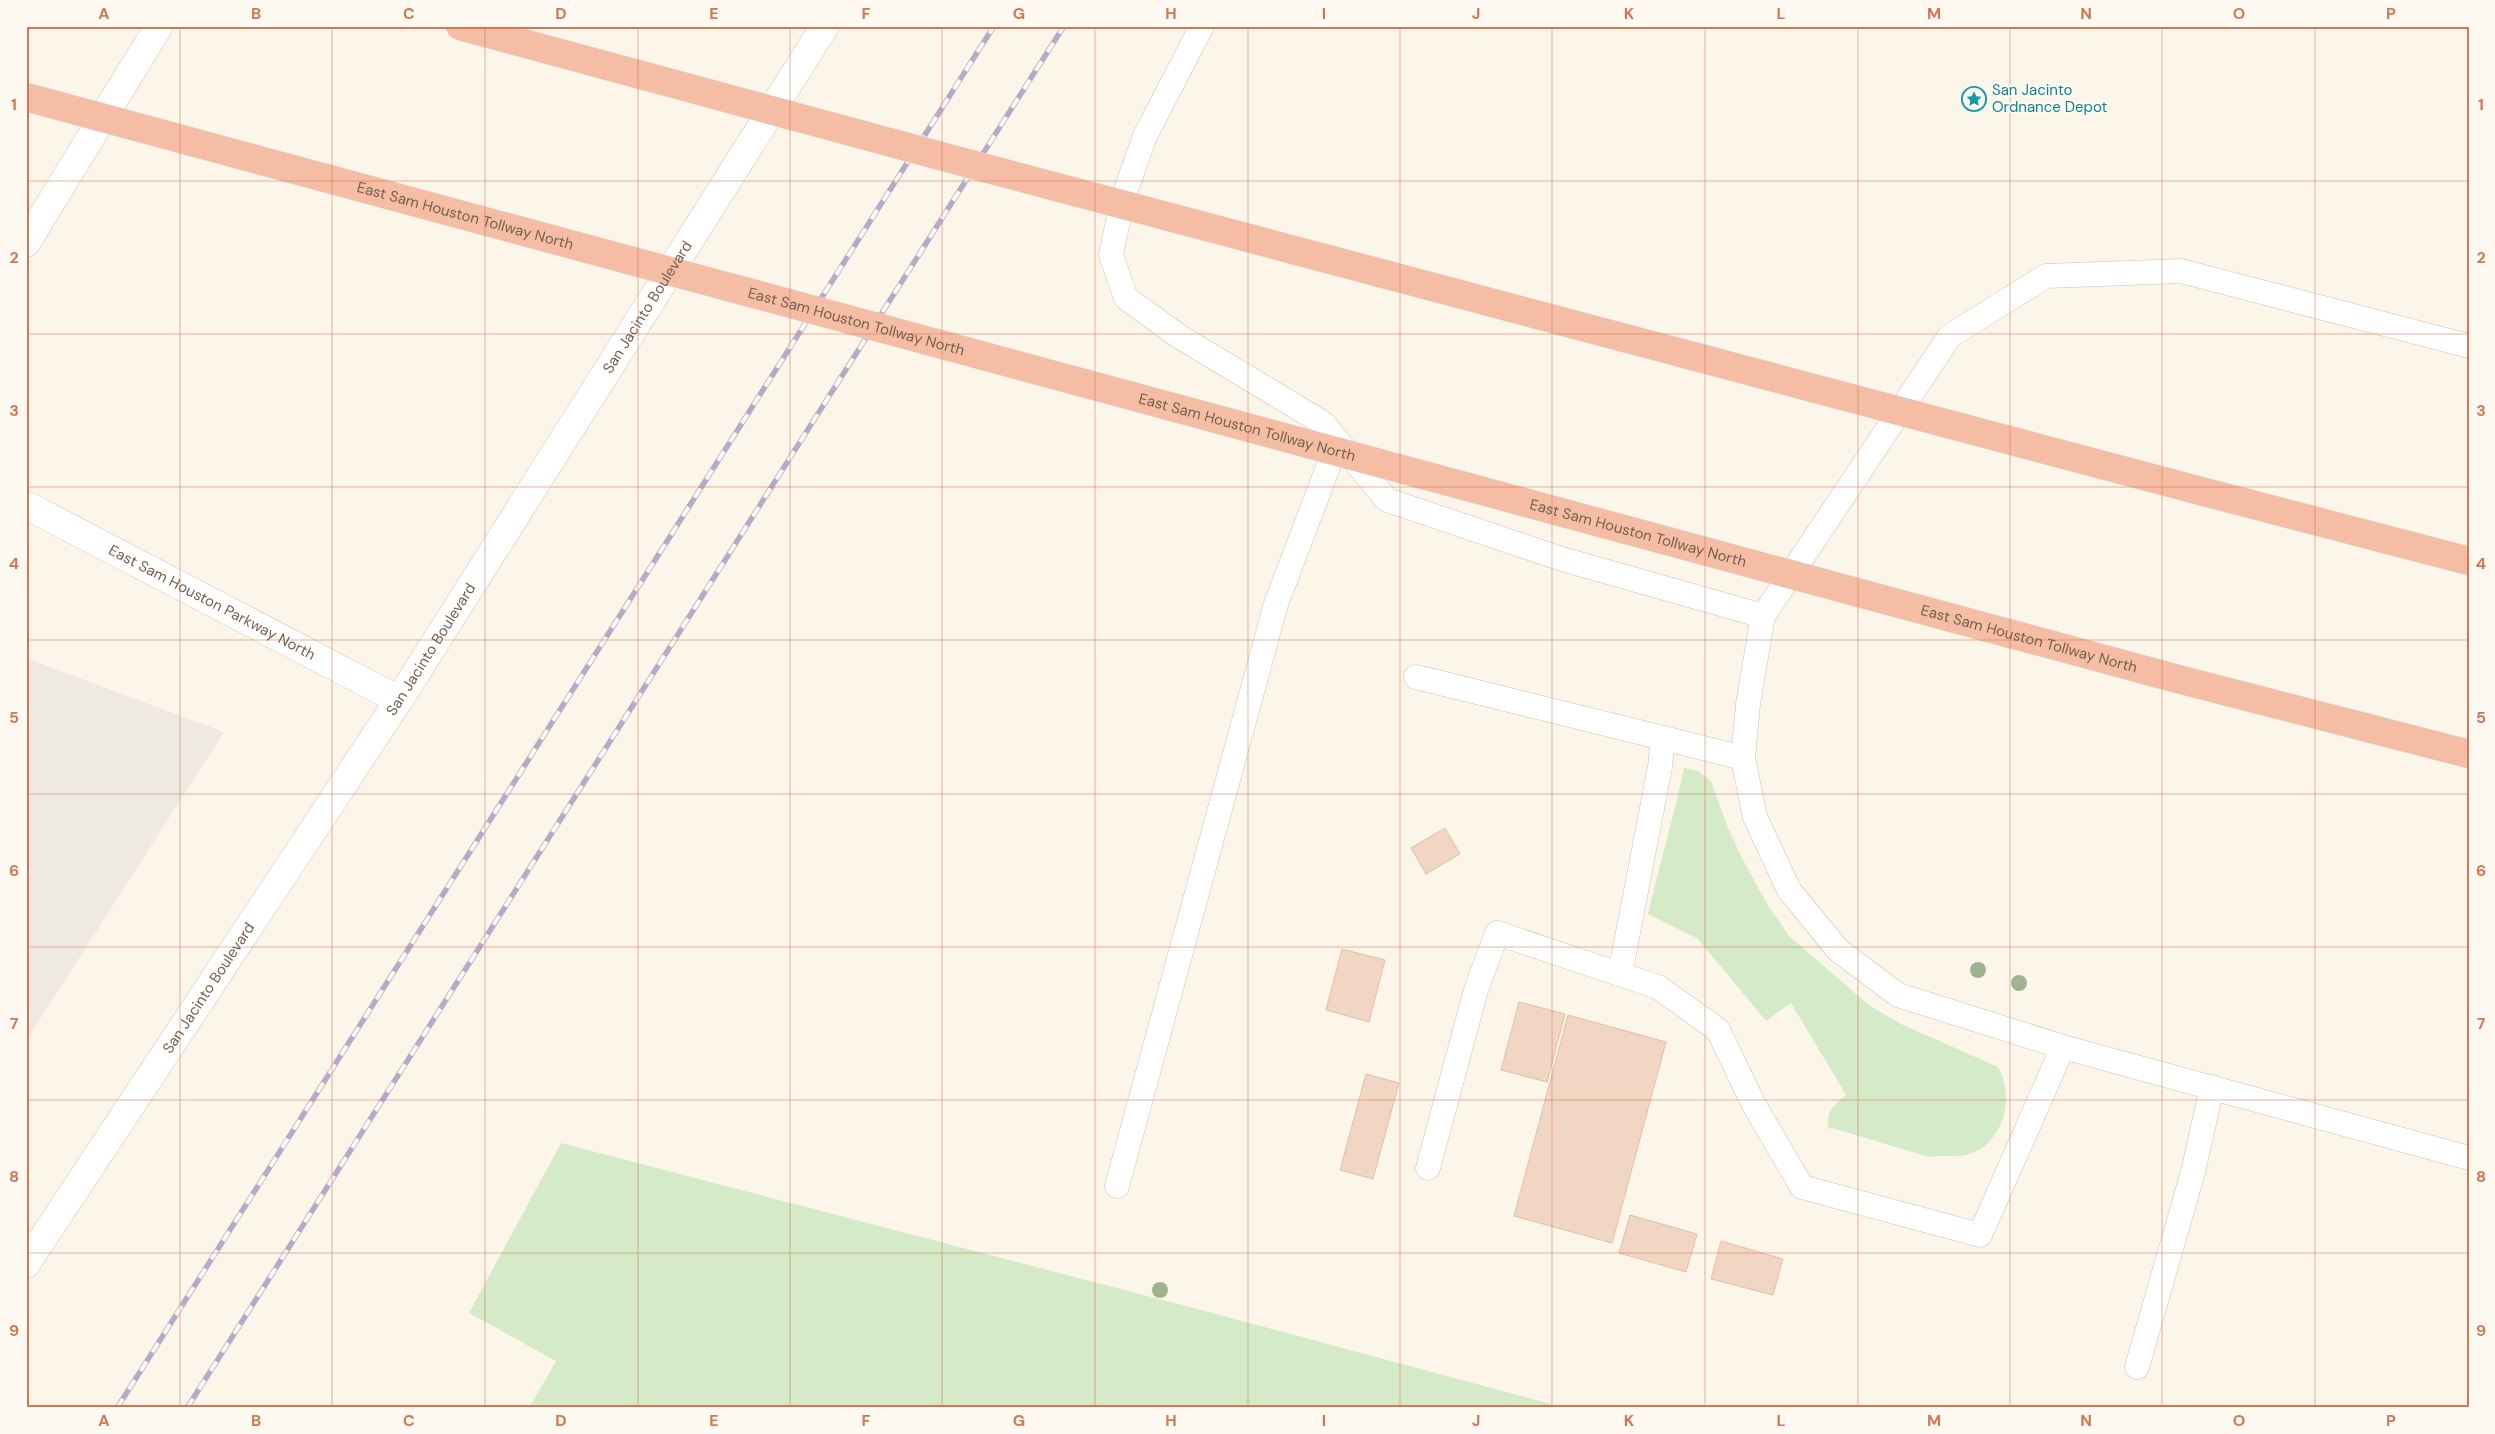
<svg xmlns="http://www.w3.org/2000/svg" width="2495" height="1434" font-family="'DM Sans',sans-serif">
  <rect width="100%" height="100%" fill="#fcf6ea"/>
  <polygon fill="#eee9e3" points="26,658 224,732 26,1041"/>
  <g fill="#d4eac8">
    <path d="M 1684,768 L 1698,771 L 1711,781 L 1727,826 L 1741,856 L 1767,904 L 1789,936 L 1870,1006 L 1901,1024 L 1998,1067 C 2015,1096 2004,1141 1972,1153 C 1957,1159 1944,1154 1929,1157 L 1832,1128 L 1828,1129 C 1827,1110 1832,1107 1846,1095 L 1791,1003 L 1766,1021 L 1697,938 L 1648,914 C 1659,865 1674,817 1684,768 Z"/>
    <polygon points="561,1143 1205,1311 1566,1408 529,1408 556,1361 469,1313"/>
  </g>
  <g fill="#f1d7c3" stroke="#e3bfa3">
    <polygon points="1445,828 1460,854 1426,874 1411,848"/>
    <polygon points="1342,949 1385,960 1369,1022 1326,1010"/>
    <polygon points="1519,1002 1565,1014 1547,1082 1501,1070"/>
    <polygon points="1568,1015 1666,1042 1612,1243 1514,1216"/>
    <polygon points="1366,1074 1399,1083 1373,1179 1340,1170"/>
    <polygon points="1630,1215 1697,1234 1686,1272 1619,1253"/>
    <polygon points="1721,1241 1783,1259 1773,1295 1711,1279"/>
  </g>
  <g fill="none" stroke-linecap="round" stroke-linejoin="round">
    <defs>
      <g id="lane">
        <polyline points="1202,26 1145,136 1122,201 1111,255 1126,298 1180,337 1323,423 1387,500 1562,559 1763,616"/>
        <polyline points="2469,346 2181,271 2046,276 1950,336 1763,616 1748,704 1743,758 1755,817 1789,890 1838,950 1898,995 2063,1047 2469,1158"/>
        <polyline points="1416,677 1663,738 1660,767 1620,974"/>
        <polyline points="1663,738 1743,758"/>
        <polyline points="1428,1168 1476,990 1497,933 1658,987 1718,1030 1754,1105 1802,1187 1980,1235 2063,1047"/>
        <polyline points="1117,1186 1276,604 1338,441"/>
        <polyline points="2137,1367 2193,1172 2212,1087"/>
      </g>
      <g id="secondary">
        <polyline points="26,243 159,26"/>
        <path id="s1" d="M 26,505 L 399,700"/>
        <path id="s2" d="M 26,1264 L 399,700 L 825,26"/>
      </g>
      <g id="highway">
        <polyline points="2212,494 2469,561"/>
        <polyline points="2174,678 2469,754"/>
      </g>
    </defs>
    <use href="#lane" stroke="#cebfb0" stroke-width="25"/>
    <use href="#secondary" stroke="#d4c1b0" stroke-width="29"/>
    <use href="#highway" stroke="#dcd5d1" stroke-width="29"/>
    <use href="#lane" stroke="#fff" stroke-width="24"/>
    <use href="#secondary" stroke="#fff" stroke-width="28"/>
    <use href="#highway" stroke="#f4bda4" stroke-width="28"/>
    <defs>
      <g id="rail">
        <polyline points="117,1408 994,26"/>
        <polyline points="187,1408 1064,26"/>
      </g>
    </defs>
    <use href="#rail" stroke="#baa8c7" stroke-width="5.5"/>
    <use href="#rail" stroke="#fefaf1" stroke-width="4" stroke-dasharray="11" stroke-linecap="butt"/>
    <defs>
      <g id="highway-bridge">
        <polyline points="460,26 959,161 2212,494"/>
        <path id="s3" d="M 26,97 L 2174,678"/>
      </g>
    </defs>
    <use href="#highway-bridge" stroke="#dcd5d1" stroke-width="29" stroke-linecap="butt"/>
    <use href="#highway-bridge" stroke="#f4bda4" stroke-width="28"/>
  </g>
  <g fill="#9fb38f">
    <circle cx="1978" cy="970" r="8"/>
    <circle cx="2019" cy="983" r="8"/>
    <circle cx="1160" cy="1290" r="8"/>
  </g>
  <path fill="none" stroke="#d17753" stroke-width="1" stroke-opacity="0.55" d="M 180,26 L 180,1408M 332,26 L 332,1408M 485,26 L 485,1408M 638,26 L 638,1408M 790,26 L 790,1408M 942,26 L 942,1408M 1095,26 L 1095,1408M 1248,26 L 1248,1408M 1400,26 L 1400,1408M 1552,26 L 1552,1408M 1705,26 L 1705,1408M 1858,26 L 1858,1408M 2010,26 L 2010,1408M 2162,26 L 2162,1408M 2315,26 L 2315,1408M 26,181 L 2469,181M 26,334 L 2469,334M 26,487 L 2469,487M 26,640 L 2469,640M 26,794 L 2469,794M 26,947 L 2469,947M 26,1100 L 2469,1100M 26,1253 L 2469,1253"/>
  <defs>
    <symbol id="sight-ring" viewBox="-11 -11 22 22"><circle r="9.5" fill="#fefaf1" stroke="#0f9aa8" stroke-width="1.5"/><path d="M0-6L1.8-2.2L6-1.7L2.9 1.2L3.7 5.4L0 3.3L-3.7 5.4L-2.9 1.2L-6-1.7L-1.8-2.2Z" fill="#0f9aa8"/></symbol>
  </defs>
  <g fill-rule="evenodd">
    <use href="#sight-ring" x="1960" y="85" width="28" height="28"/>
  </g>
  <g text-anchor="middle" stroke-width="4" stroke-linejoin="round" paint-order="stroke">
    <g font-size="15" fill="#0d838f" stroke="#fefaf1" text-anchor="start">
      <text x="1992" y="95">San Jacinto<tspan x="1992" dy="17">Ordnance Depot</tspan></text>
    </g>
    <g font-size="15" fill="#775e4e" stroke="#fefaf1">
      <text dy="5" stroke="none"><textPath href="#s3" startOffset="455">East Sam Houston Tollway North</textPath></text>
      <text dy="5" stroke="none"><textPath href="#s2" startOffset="1141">San Jacinto Boulevard</textPath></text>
      <text dy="5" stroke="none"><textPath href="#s3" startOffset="860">East Sam Houston Tollway North</textPath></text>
      <text dy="5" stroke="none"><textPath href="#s3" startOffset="1265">East Sam Houston Tollway North</textPath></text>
      <text dy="5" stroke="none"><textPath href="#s3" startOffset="1670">East Sam Houston Tollway North</textPath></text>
      <text dy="5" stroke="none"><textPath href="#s1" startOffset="210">East Sam Houston Parkway North</textPath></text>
      <text dy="5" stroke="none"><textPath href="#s3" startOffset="2075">East Sam Houston Tollway North</textPath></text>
      <text dy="5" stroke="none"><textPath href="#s2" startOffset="736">San Jacinto Boulevard</textPath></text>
      <text dy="5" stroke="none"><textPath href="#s2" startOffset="331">San Jacinto Boulevard</textPath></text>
    </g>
  </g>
  <rect width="2495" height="1434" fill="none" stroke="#fefaf1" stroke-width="55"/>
  <rect x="28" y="28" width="2440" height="1378" fill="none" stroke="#d17753" stroke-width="2"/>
  <g font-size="16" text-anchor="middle" font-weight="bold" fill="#d17753">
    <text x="104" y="19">A</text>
    <text x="256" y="19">B</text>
    <text x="409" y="19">C</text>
    <text x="561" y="19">D</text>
    <text x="714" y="19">E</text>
    <text x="866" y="19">F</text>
    <text x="1019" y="19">G</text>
    <text x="1171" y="19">H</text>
    <text x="1324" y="19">I</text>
    <text x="1476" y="19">J</text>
    <text x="1629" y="19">K</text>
    <text x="1781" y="19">L</text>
    <text x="1934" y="19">M</text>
    <text x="2086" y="19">N</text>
    <text x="2239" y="19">O</text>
    <text x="2391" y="19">P</text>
    <text x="14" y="110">1</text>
    <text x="2481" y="110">1</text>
    <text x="14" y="263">2</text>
    <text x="2481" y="263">2</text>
    <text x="14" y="416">3</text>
    <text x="2481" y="416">3</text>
    <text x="14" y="569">4</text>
    <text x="2481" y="569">4</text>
    <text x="14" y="723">5</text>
    <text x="2481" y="723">5</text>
    <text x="14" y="876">6</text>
    <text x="2481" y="876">6</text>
    <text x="14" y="1029">7</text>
    <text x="2481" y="1029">7</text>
    <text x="14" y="1182">8</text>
    <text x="2481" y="1182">8</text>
    <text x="14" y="1336">9</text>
    <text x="2481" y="1336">9</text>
    <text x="104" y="1426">A</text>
    <text x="256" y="1426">B</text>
    <text x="409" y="1426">C</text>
    <text x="561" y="1426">D</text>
    <text x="714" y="1426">E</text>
    <text x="866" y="1426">F</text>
    <text x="1019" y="1426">G</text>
    <text x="1171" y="1426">H</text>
    <text x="1324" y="1426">I</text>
    <text x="1476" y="1426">J</text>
    <text x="1629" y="1426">K</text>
    <text x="1781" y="1426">L</text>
    <text x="1934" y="1426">M</text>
    <text x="2086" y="1426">N</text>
    <text x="2239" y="1426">O</text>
    <text x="2391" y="1426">P</text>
  </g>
</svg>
